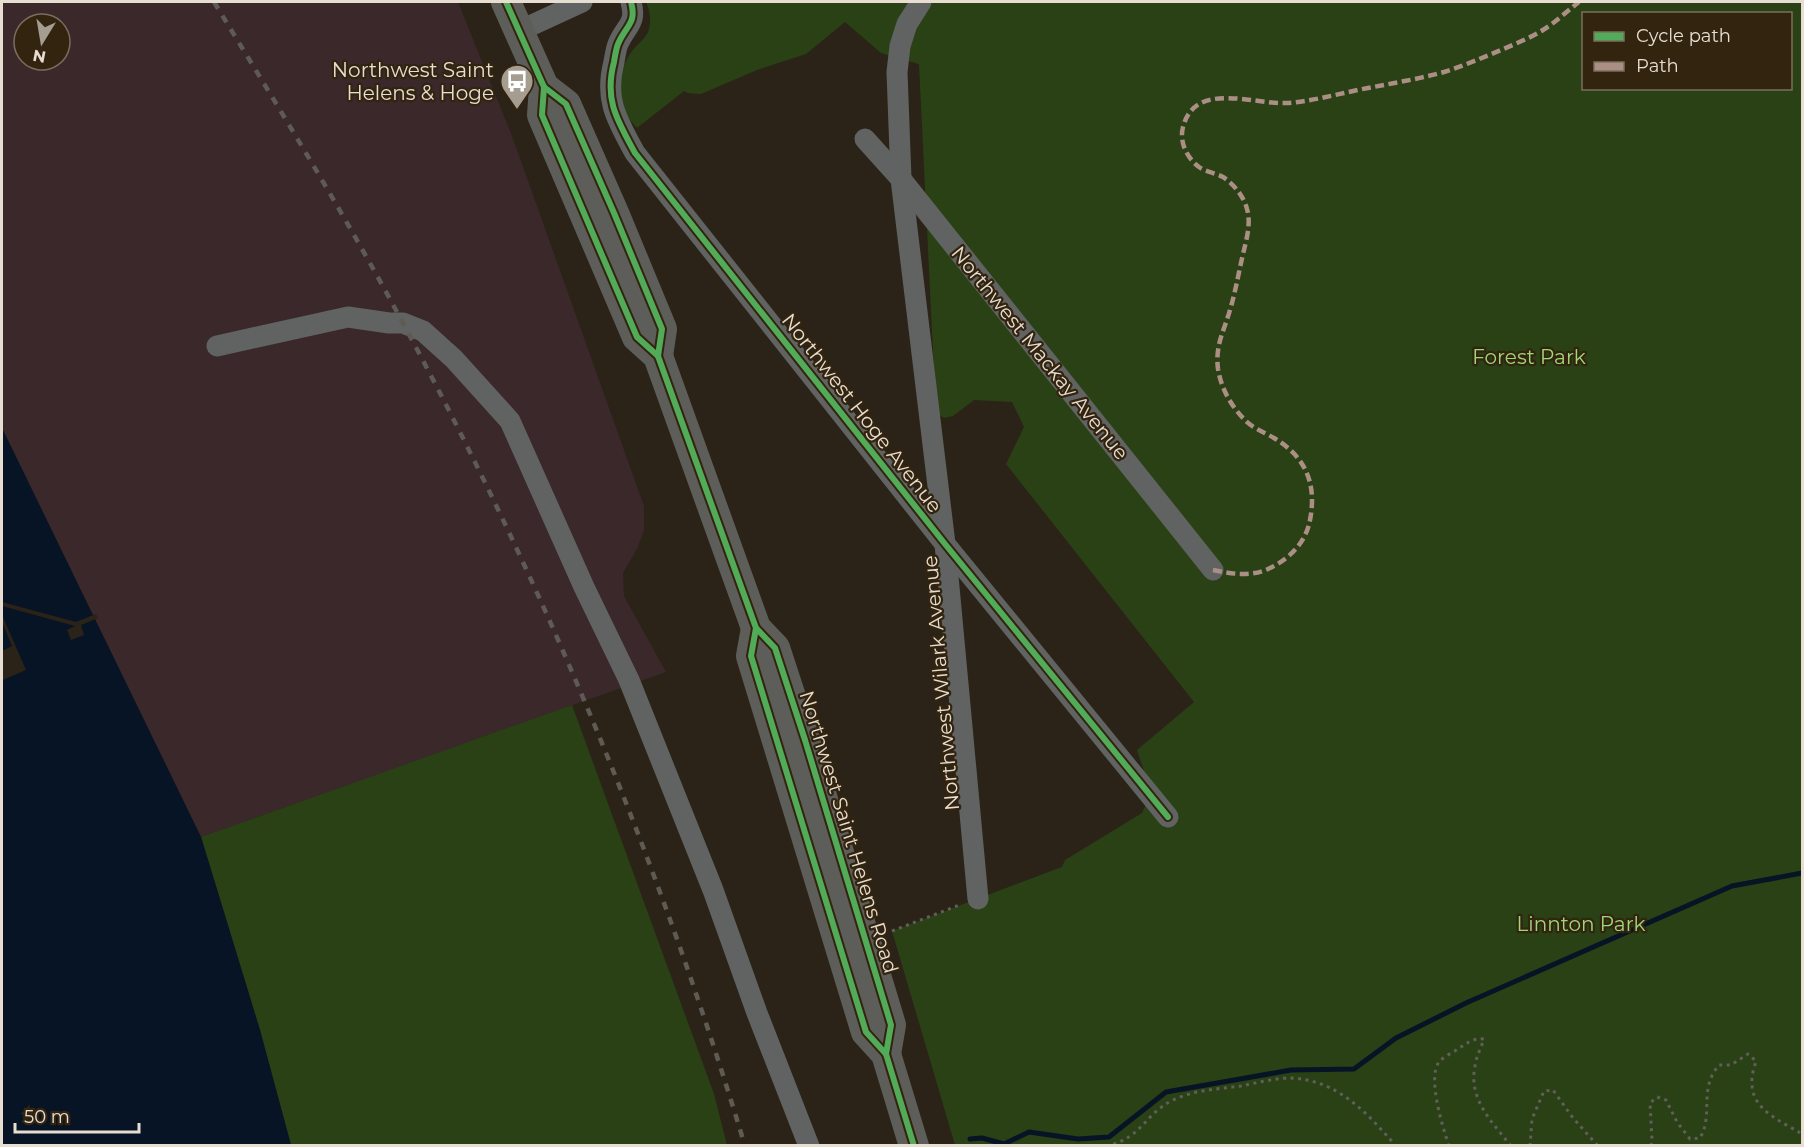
<svg xmlns="http://www.w3.org/2000/svg" width="1804" height="1147" font-family="Montserrat,sans-serif">
  <rect width="100%" height="100%" fill="#2b2317"/>
  <path fill="#3a282b" fill-rule="evenodd" d="M 2,2 L 458,2 L 512,136 L 644,506 L 644,531 L 637,549 L 623,573 L 624,596 L 666,672 L 201,837 L 2,428 ZM 24,24 L 60,24 L 60,60 L 24,60 Z"/>
  <g fill="#2a4116" fill-rule="evenodd">
    <path d="M 646,2 L 1802,2 L 1802,1145 L 955,1145 L 892,931 L 1062,867 L 1065,860 L 1142,813 L 1151,792 L 1137,750 L 1194,702 L 1006,464 L 1024,427 L 1012,402 L 974,400 L 953,416 L 944,418 L 936,413 L 919,64 L 881,53 L 845,22 L 806,54 L 757,70 L 701,94 L 688,93 L 684,91 L 637,128 C 633,123 628,119 626,113 C 616,94 620,67 632,51 C 638,43 647,38 649,29 C 651,20 650,10 646,2 ZM 1584,14 L 1790,14 L 1790,88 L 1584,88 Z"/>
    <polygon points="572,705 714,1094 727,1145 291,1145 260,1030 201,837"/>
  </g>
  <polygon fill="#071425" points="2,428 201,837 260,1030 291,1145 2,1145"/>
  <g fill="#2b2317">
    <polygon points="2,602 76,622 96,614 98,618 81,625 84,635 71,640 67,630 75,626 2,606"/>
    <polygon points="2,615 26,670 3,680 2,651 12,646 2,622"/>
  </g>
  <g fill="none" stroke-linecap="round" stroke-linejoin="round">
    <polyline stroke="#071425" stroke-width="5" points="970,1139 982,1138 1004,1144 1029,1132 1078,1139 1109,1137 1166,1092 1291,1070 1354,1069 1396,1038 1466,1003 1732,886 1802,873"/>
    <g stroke="#605f5a" stroke-width="3" stroke-dasharray="3 4.5" stroke-linecap="butt">
      <polyline points="892,931 962,904"/>
      <path d="M 1106,1146 C 1143,1138 1144,1114 1173,1100 C 1194,1090 1218,1089 1241,1086 C 1256,1083 1275,1078 1291,1078 C 1338,1080 1367,1113 1396,1146"/>
      <path d="M 1449,1146 C 1443,1128 1427,1078 1439,1062 C 1443,1057 1452,1053 1458,1049 C 1467,1043 1473,1038 1484,1039 C 1481,1048 1476,1057 1475,1066 C 1468,1099 1492,1122 1511,1146"/>
      <polyline points="1530,1146 1532,1119 1544,1091 1553,1090 1573,1118 1598,1146"/>
      <path d="M 1651,1146 L 1652,1140 L 1650,1103 L 1657,1097 L 1666,1100 L 1677,1122 L 1690,1139 L 1700,1138 C 1714,1114 1698,1090 1719,1065 L 1731,1065 L 1748,1054 L 1756,1061 C 1754,1068 1751,1077 1752,1085 C 1753,1111 1783,1122 1802,1134"/>
    </g>
    <g stroke="#606361" stroke-width="21">
      <path d="M 631,2 C 637,24 626,25 618,44 C 616,49 615,56 614,62 C 604,100 617,120 635,153 L 945,544 L 1168,817"/>
      <polyline points="921,2 907,24 900,46 897,72 901,179 945,544 978,899"/>
      <polyline points="519,31 582,2"/>
      <polyline points="865,139 901,179 1213,570"/>
      <polyline points="217,346 348,317 389,323 403,323 423,331 454,359 510,421 584,587 629,680 713,890 757,1013 809,1146"/>
    </g>
    <g stroke="#5d5e59" stroke-width="30">
      <polyline points="506,2 544,87 566,104 614,213 662,329 658,356"/>
      <polyline points="544,87 542,115 637,337 658,356 756,628 775,648 805,740 891,1025 886,1054"/>
      <polyline points="756,628 751,656 866,1032 886,1054 914,1146"/>
    </g>
    <path stroke="#5e5b55" stroke-width="4.5" stroke-dasharray="8 8" stroke-linecap="butt" d="M 214,2 C 279,108 345,215 404,325 C 545,586 659,861 745,1146"/>
    <path stroke="#ac8f84" stroke-width="4.5" stroke-dasharray="9 4.5" stroke-linecap="butt" d="M 1213,570 C 1233,574 1250,577 1268,569 C 1288,560 1306,543 1310,520 C 1317,484 1306,457 1274,438 C 1264,432 1252,428 1244,419 C 1231,406 1221,388 1218,369 C 1215,345 1224,331 1230,310 C 1236,290 1239,270 1244,250 C 1247,237 1251,223 1247,209 C 1244,197 1234,184 1223,177 C 1216,173 1206,172 1199,167 C 1187,158 1179,142 1183,127 C 1195,80 1254,105 1287,103 C 1315,101 1341,93 1368,88 C 1393,83 1419,79 1444,72 C 1463,66 1482,58 1501,50 C 1515,44 1530,38 1543,30 C 1556,22 1567,11 1579,2"/>
    <defs>
      <g id="cycleway">
        <polyline points="506,2 544,87 566,104 614,213 662,329 658,356"/>
        <path d="M 631,2 C 637,24 626,25 618,44 C 616,49 615,56 614,62 C 604,100 617,120 635,153 L 945,544 L 1168,817"/>
        <polyline points="544,87 542,115 637,337 658,356 756,628 775,648 805,740 891,1025 886,1054"/>
        <polyline points="756,628 751,656 866,1032 886,1054 914,1146"/>
      </g>
    </defs>
    <use href="#cycleway" stroke="#33240f" stroke-width="10"/>
    <use href="#cycleway" stroke="#51ab58" stroke-width="6"/>
  </g>
  <defs>
    <symbol id="bus-pin" viewBox="-11 -11 22 30"><path d="M0 17L-7.5 6A9.5 9.5 0 1 1 7.5 6Z" fill="#a59d90" stroke="#33240f"/><path d="M-5-6H5V4H4V6H2V4H-2V6H-4V4H-5ZM-3.5-4V0h7V-4ZM-3.5 1.2v1.5H-2V1.2ZM2 1.2v1.5H3.5V1.2Z" fill="#fff"/></symbol>
  </defs>
  <g fill-rule="evenodd">
    <use href="#bus-pin" x="498" y="62" width="38" height="52"/>
  </g>
  <g text-anchor="middle" stroke-width="4.5" stroke-linejoin="round" paint-order="stroke">
    <g font-size="20" fill="#e7ded1" stroke="#33240f" text-anchor="end">
      <text x="494" y="77">Northwest Saint<tspan x="494" dy="23">Helens &amp; Hoge</tspan></text>
    </g>
    <g font-size="20" fill="#e7ded1" stroke="#33240f">
      <text transform="translate(1040 353) rotate(51)" y="7">Northwest Mackay Avenue</text>
      <text transform="translate(862 413) rotate(52)" y="7">Northwest Hoge Avenue</text>
      <text transform="translate(941 683) rotate(-95)" y="7">Northwest Wilark Avenue</text>
      <text transform="translate(849 832) rotate(73)" y="7">Northwest Saint Helens Road</text>
    </g>
    <g font-size="20" fill="#9dd878" stroke="#33240f">
      <text x="1529" y="364">Forest Park</text>
      <text x="1581" y="931">Linnton Park</text>
    </g>
  </g>
  <rect width="1804" height="1147" fill="none" stroke="#e7ded1" stroke-width="6"/>
  <rect x="1582" y="12" width="210" height="78" fill="#33240f" stroke="#7b6e5d" stroke-width="1.5"/>
  <rect x="1594" y="32" width="30" height="9" fill="#51ab58" stroke="#7b6e5d" stroke-width="1.5"/>
  <text x="1636" y="42" font-size="18" fill="#e7ded1">Cycle path</text>
  <rect x="1594" y="62" width="30" height="9" fill="#ac8f84" stroke="#7b6e5d" stroke-width="1.5"/>
  <text x="1636" y="72" font-size="18" fill="#e7ded1">Path</text>
  <g transform="translate(42 42) rotate(191)"><circle r="28" fill="#33240f" stroke="#7b6e5d" stroke-width="1.5"/>
  <path d="M0-4.5L10 22L0 15L-10 22Z" fill="#a59d90"/>
  <text y="-9" font-size="16" font-weight="bold" text-anchor="middle" fill="#e7ded1">N</text>
  </g>
  <path d="M15 1123v9h124v-9" fill="none" stroke="#e7ded1" stroke-width="3"/>
  <text x="24" y="1123" font-size="18" fill="#e7ded1" stroke="#33240f" stroke-width="4.5" paint-order="stroke">50 m</text>
</svg>
